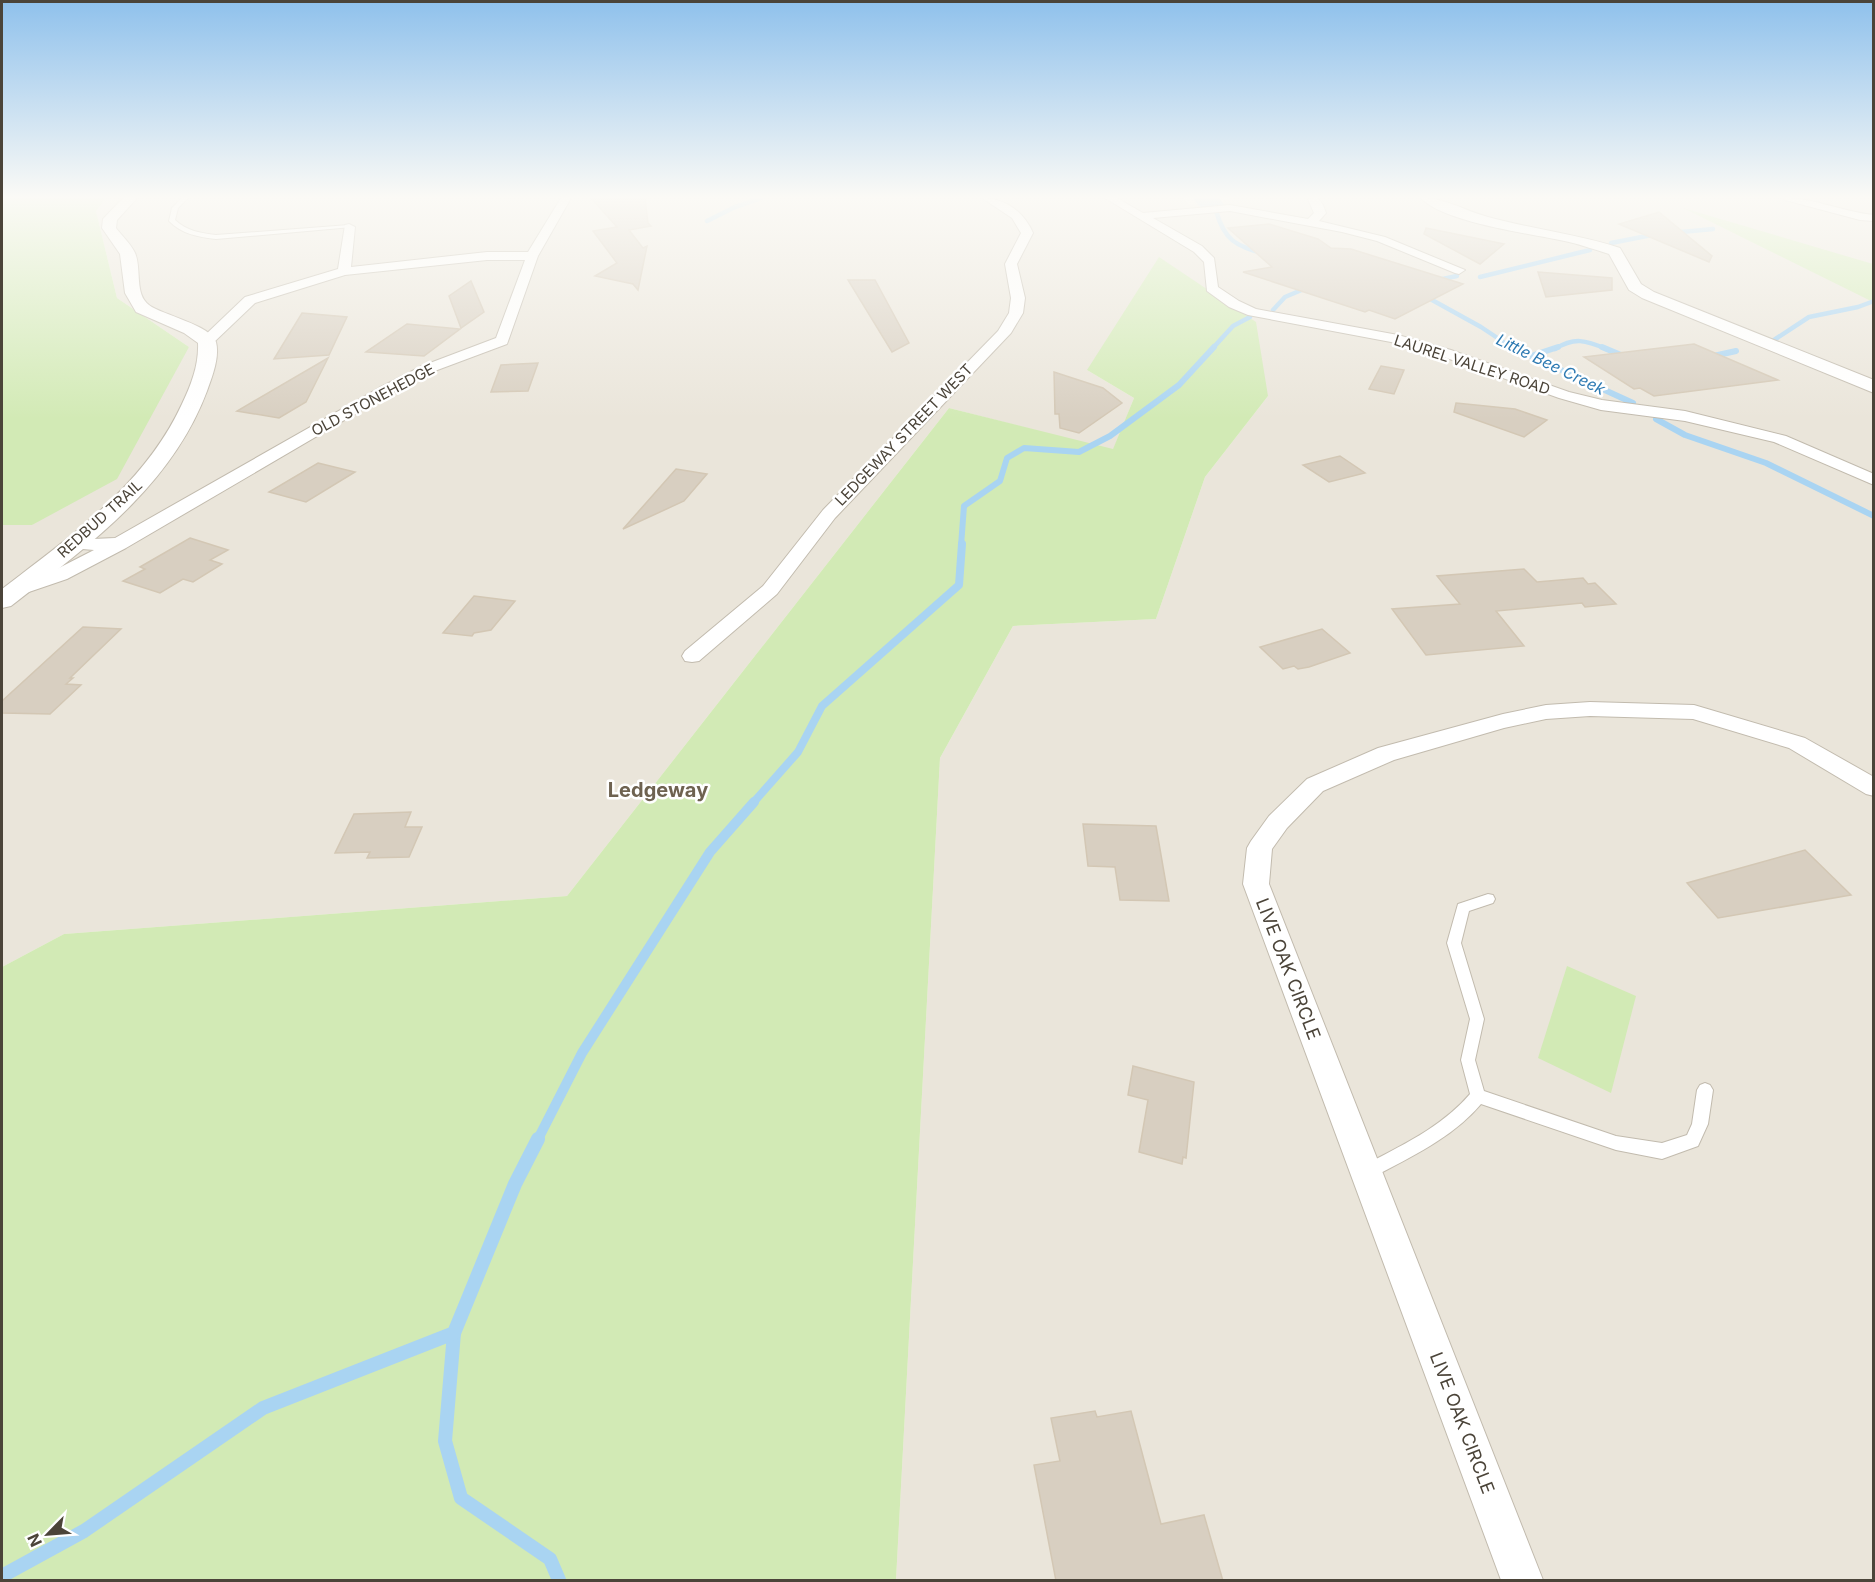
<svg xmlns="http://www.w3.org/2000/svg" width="1875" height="1582" font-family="Inter,sans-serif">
  <rect width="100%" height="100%" fill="#f6f3ec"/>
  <polygon fill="#eae5da" points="106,198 1183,198 1189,204 1232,200 1230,198 1873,198 1873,1580 896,1580 940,758 1013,626 1156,619 1205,477 1268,396 1087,370 1134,398 1113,450 949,408 567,896 64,934 2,967 2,525 32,525 189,347 117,298 96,211"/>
  <g fill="#d2eab5">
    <polygon points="2,198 106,198 96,211 117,298 189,347 117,479 32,525 2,525"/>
    <polygon points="1683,208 1873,264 1873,302"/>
    <polygon points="1159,257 1256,322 1268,396 1205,477 1156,619 1013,626 940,758 896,1580 2,1580 2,967 64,934 567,896 949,408 1113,449 1134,398 1087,370"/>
    <polygon points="1567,966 1636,996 1611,1093 1538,1058"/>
  </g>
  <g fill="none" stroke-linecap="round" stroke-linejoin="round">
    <g stroke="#a9d4f2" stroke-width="4.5">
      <path d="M 1216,211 C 1225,241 1235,245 1264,254"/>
      <polyline points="707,221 735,207 761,198"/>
      <polyline points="1671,233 1713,229"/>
      <polyline points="1611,243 1657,234"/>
      <polyline points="1480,277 1590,250"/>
      <polyline points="1433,281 1457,276"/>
      <polyline points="1423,295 1481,327 1514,349"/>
      <polyline points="1273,310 1285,297 1311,286"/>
      <polyline points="1774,340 1809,317 1858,307 1874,301"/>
      <polyline points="1212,349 1233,326 1250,317"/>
      <path d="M 1555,349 C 1574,337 1586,340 1606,349"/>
    </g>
    <g stroke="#a9d4f2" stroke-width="6">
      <polyline points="1511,347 1633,403"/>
      <polyline points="1602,347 1628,358"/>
      <polyline points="1531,356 1558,347"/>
      <polyline points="1709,357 1736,351"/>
      <polyline points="1656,419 1685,435 1766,463 1874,516"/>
      <polyline points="961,546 964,506 1000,481 1007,458 1024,448 1079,452 1110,436 1179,385 1214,347"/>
    </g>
    <polyline stroke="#a9d4f2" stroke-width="8" points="753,803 798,752 822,706 959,585 962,544"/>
    <polyline stroke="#a9d4f2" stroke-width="10" points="537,1141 582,1053 710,852 754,802"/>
    <g stroke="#a9d4f2" stroke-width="14">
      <polyline points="454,1333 445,1441 461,1498 550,1559 559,1580"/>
      <polyline points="2,1576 84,1531 263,1408 454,1333 515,1184 538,1139"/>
    </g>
    <path fill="#a9d4f2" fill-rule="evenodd" d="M 1193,198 L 1219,198 L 1225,206 L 1222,211 C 1208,215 1201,210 1193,198 Z"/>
  </g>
  <g fill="#d8cfc1" stroke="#d3c7b4" stroke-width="1.5">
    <polygon points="591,198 645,198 648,223 651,226 629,230 643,248 647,246 638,290 633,284 595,276 617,263 593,231 617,227"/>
    <polygon points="1659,212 1712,256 1709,262 1619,224"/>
    <polygon points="1269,224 1318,239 1331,248 1351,249 1463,284 1395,319 1369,310 1365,312 1243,272 1272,267 1228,228"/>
    <polygon points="1426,228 1504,244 1480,264 1424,234"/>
    <polygon points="1538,272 1612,278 1612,290 1546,297"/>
    <polygon points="848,280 875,280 909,343 892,352"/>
    <polygon points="471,281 484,312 461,328 449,296"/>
    <polygon points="302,313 347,317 329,355 274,359"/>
    <polygon points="407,324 460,329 424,356 366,352"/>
    <polygon points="1694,344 1778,380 1654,396 1640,388 1634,389 1584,357"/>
    <polygon points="328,358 306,402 279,418 237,411"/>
    <polygon points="538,363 528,391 491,392 501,365"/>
    <polygon points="1381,366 1404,370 1394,394 1369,389"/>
    <polygon points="1054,372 1103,388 1122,403 1079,433 1060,428 1059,414 1055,414"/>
    <polygon points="1456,403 1515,409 1547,420 1524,437 1454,412"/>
    <polygon points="1340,456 1365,473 1329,482 1303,465"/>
    <polygon points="318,463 355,472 306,502 269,492"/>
    <polygon points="676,469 707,474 684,501 623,529"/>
    <polygon points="190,538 228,550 210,560 222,564 193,582 183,579 160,593 123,581 145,569 140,567"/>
    <polygon points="1524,569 1537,582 1583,578 1588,584 1595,583 1616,604 1585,607 1582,603 1496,611 1524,646 1426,655 1392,609 1460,604 1437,576"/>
    <polygon points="474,596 515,601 491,630 474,633 472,636 443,633"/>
    <polygon points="83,627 121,629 70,678 73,678 66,684 81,685 50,714 2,713 2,701"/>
    <polygon points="1322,629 1350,653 1309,667 1298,669 1294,666 1283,669 1260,647"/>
    <polygon points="411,812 405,827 422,827 409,857 367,858 370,852 335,853 354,814"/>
    <polygon points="1083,824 1156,826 1169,901 1120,900 1115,867 1088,866"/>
    <polygon points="1805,850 1851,895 1718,918 1687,883"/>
    <polygon points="1133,1066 1194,1082 1186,1158 1183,1157 1182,1164 1139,1152 1148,1100 1128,1095"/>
    <polygon points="1095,1411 1097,1417 1131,1411 1161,1524 1204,1515 1223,1581 1056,1581 1034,1465 1060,1461 1051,1418"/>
  </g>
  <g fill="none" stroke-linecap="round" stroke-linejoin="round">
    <defs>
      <g id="service">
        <path d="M 182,198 L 188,198 L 178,208 L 175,220 C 187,231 200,233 216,235 L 349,225 L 352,227 L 216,239 C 198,237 182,234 169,221 L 172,208 Z"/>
        <path d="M 1488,894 L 1493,895 L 1495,899 L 1493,903 L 1469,911 L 1461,943 L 1484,1019 L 1475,1060 L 1484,1091 L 1616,1136 L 1662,1143 L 1687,1135 L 1692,1124 L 1697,1090 L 1700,1085 L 1705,1083 L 1710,1085 L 1713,1090 L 1708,1124 L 1698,1146 L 1662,1159 L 1616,1150 L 1481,1104 C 1452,1138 1411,1157 1373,1177 L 1367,1180 L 1361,1177 L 1359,1172 L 1361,1167 C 1400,1146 1441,1128 1470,1094 L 1461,1060 L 1470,1019 L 1447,943 L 1458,904 Z"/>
      </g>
      <g id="minor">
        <polygon points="561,198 571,198 538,256 507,344 432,372 389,394 126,548 67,579 20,595 6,595 3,591 6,587 53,571 94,550 70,548 68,544 70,540 115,538 379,388 422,366 496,338 525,260 487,260 345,275 255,303 212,344 202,344 200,341 202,338 245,297 338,269 345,225 349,224 355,227 351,267 487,252 528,252"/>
        <path d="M 982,198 C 1005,198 1024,212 1033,233 L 1017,264 L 1025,298 L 1023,313 L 1011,333 L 835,518 L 777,594 L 699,661 L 692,662 L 685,661 L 682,656 L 685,651 L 763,586 L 823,510 L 998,331 L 1009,313 L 1011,298 L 1005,264 L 1021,233 L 1012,218 Z"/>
        <polygon points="1105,198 1117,198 1143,213 1230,205 1308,219 1314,213 1308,199 1318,198 1323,205 1326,213 1319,221 1385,237 1465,270 1459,274 1455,273 1377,241 1342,232 1230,211 1153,218 1202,246 1214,258 1218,287 1239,301 1256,309 1398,335 1451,350 1569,392 1602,400 1685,411 1786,436 1874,474 1874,485 1774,442 1685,421 1601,410 1559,398 1441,356 1391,342 1248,315 1229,307 1207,291 1204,262 1194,252"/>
        <path d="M 1784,198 C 1815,198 1843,212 1874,215 L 1874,221 L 1860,220 L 1785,200 Z"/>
        <polygon points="1590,702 1694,705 1805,738 1874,777 1874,796 1866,794 1789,748 1693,719 1590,716 1546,719 1504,728 1394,760 1323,791 1287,828 1272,849 1269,884 1543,1580 1501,1580 1243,884 1247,848 1251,841 1269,816 1307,779 1378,748 1503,714 1546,705"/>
      </g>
      <g id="tertiary">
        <path d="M 123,198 L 137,198 L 117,220 L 116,228 C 122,236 131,244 135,253 C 142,269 134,294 149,305 C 162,315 211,325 216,342 C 220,357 212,377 207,391 C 171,487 88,546 11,606 L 2,608 L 2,589 C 71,536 144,486 182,404 C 191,385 199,365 198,343 L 184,333 L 136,312 L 125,293 L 120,254 L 102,228 L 103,219 Z"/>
        <path d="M 1421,198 C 1444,197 1465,211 1488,217 C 1532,229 1577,234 1620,248 L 1641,284 L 1654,292 L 1874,380 L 1874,393 L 1642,298 L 1629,290 L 1609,254 C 1596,250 1582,245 1569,242 C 1534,234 1444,223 1421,198 Z"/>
      </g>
    </defs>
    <use href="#service" stroke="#c2bbae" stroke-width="2"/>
    <use href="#minor" stroke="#c2bbae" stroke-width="2"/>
    <use href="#tertiary" stroke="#c2bbae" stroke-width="2"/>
    <use href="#service" fill="#fff" fill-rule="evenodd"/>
    <use href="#minor" fill="#fff" fill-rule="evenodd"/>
    <use href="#tertiary" fill="#fff" fill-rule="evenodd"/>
  </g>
  <linearGradient id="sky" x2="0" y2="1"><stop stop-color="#8fc1ec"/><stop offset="0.47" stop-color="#fbfaf6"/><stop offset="1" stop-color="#fbfaf6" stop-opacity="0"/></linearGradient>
  <rect width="1875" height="419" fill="url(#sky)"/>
  <g text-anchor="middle" stroke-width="5" stroke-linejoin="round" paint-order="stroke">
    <g font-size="15" fill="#4b4439" stroke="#fff">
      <text transform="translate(1472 365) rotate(18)" y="5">LAUREL VALLEY ROAD</text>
      <text transform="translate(373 400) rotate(-28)" y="5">OLD STONEHEDGE</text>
      <text transform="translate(904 435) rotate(-46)" y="5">LEDGEWAY STREET WEST</text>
      <text transform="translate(100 519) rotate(-42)" y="5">REDBUD TRAIL</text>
    </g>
    <g font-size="16" font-style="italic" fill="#2e7ab2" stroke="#fff">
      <text transform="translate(1551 364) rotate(26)" y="6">Little Bee Creek</text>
    </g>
    <g font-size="18" fill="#4b4439" stroke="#fff">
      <text transform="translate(1288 969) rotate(69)" y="6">LIVE OAK CIRCLE</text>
      <text transform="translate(1462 1423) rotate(69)" y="6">LIVE OAK CIRCLE</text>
    </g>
    <g font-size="20" font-weight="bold" fill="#6e6250" stroke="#fff">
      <text x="658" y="797">Ledgeway</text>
    </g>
  </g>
  <rect width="1875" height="1582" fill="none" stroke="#4b4439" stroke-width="6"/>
  <g transform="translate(48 1534) rotate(245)" stroke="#ffffff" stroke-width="4.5" paint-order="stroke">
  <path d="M0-4.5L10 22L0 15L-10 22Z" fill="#4b4439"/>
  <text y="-9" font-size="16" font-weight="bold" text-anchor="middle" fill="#4b4439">N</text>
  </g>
</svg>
